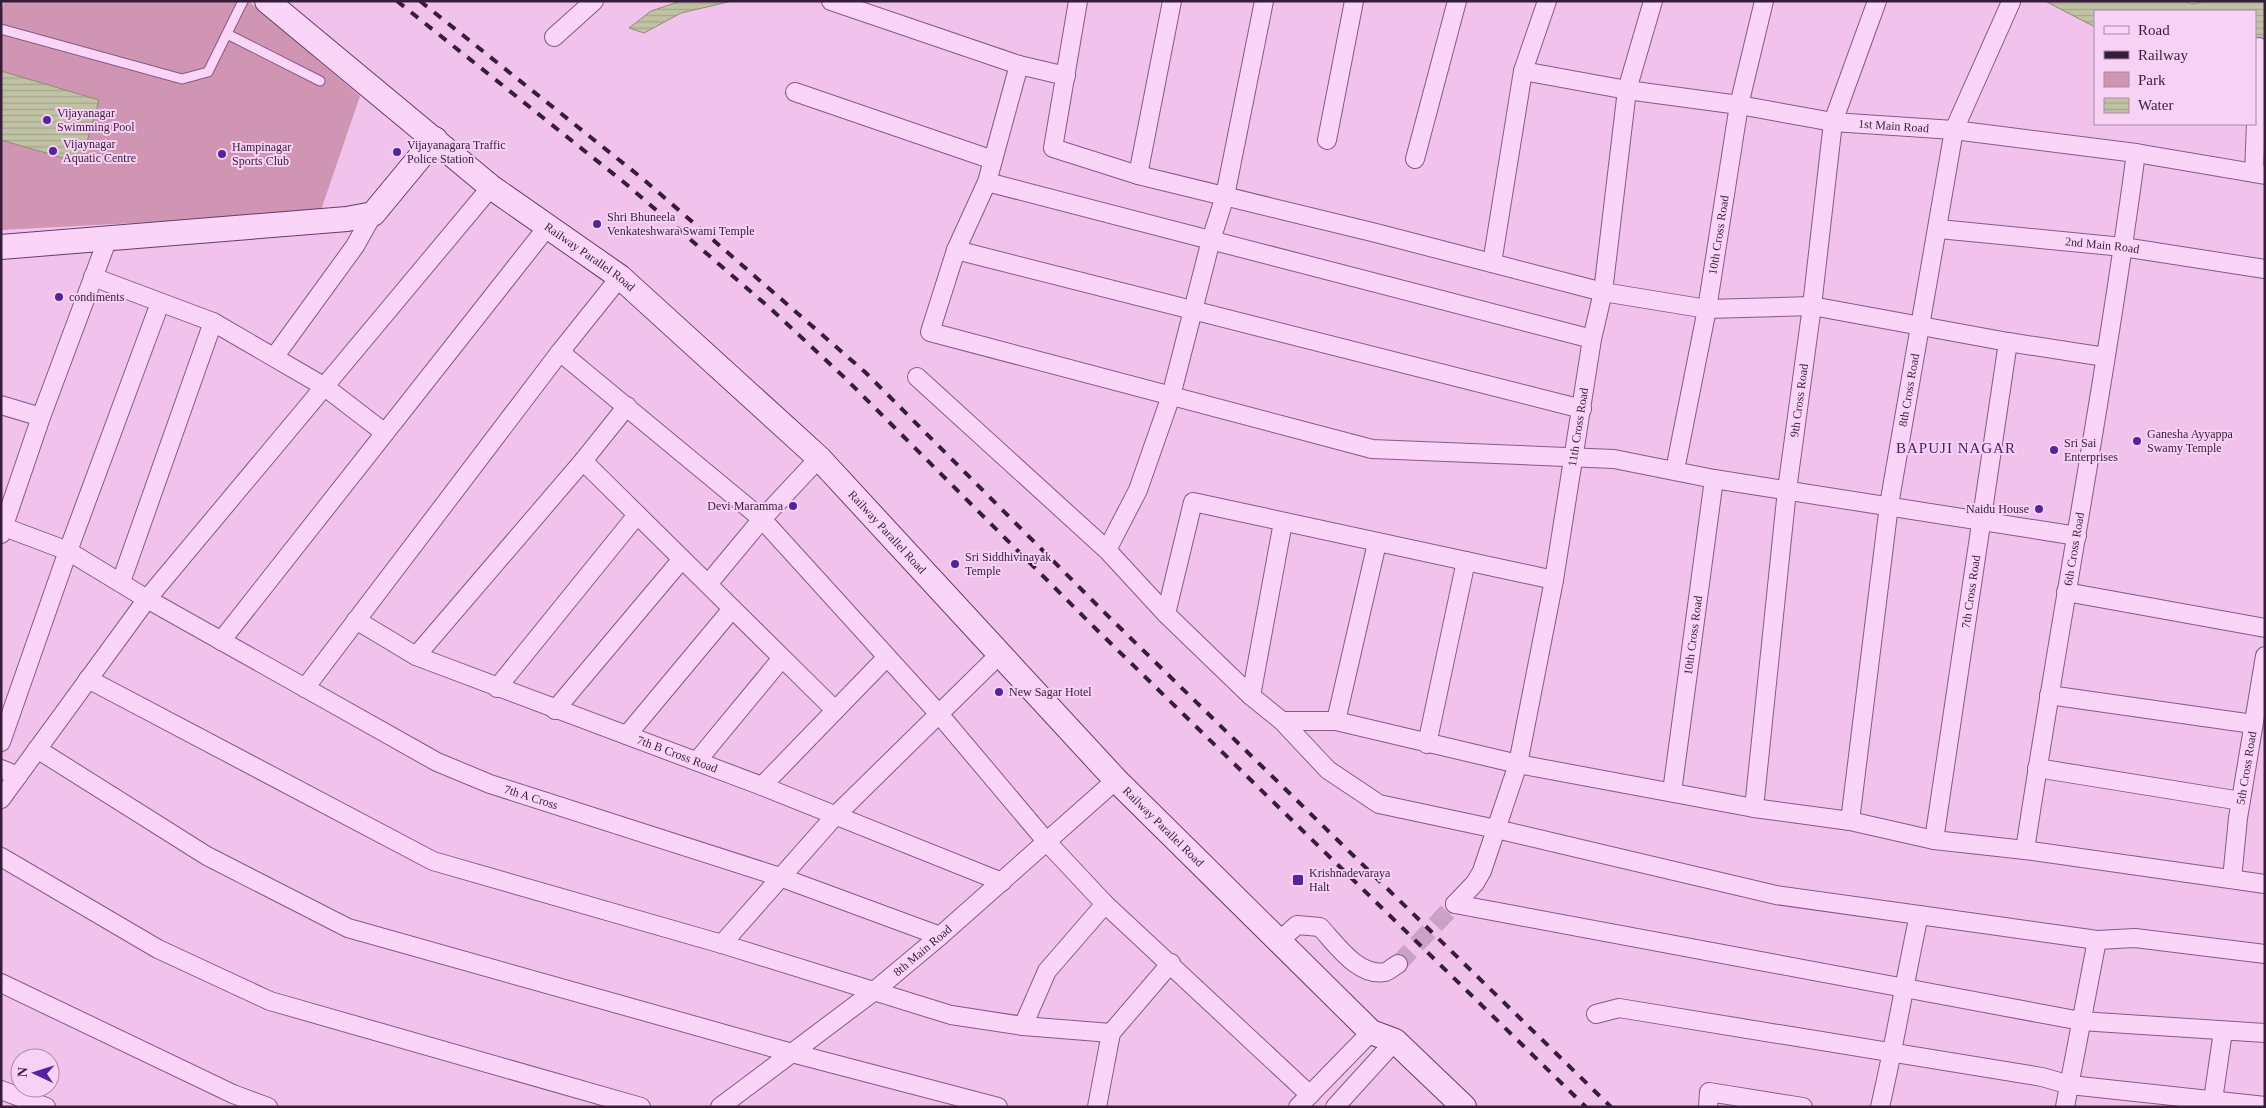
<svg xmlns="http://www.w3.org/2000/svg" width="2266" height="1108" font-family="Georgia,serif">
  <defs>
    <pattern id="water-rules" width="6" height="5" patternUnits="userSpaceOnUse" patternTransform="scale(1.25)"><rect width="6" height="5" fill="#c0c2a4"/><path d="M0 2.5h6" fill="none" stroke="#a6a68e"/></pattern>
  </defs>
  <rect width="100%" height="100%" fill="#f0c2ec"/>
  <polygon fill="#cf95b2" points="4,1 248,1 360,96 320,213 1,230 1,19"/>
  <g fill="url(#water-rules)" stroke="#8c916b">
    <polygon points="681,1 732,1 681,13 644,33 629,28 651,11"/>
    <polygon points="2045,1 2185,1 2192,4 2206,1 2265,1 2265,39 2255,41 2255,11 2095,11 2095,27"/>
    <polygon points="1,71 99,100 81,163 1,140"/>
  </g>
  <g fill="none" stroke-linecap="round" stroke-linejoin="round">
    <polyline stroke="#cba1c8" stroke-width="18" stroke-dasharray="18 9" stroke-linecap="butt" points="1398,964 1455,904"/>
    <defs>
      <g id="lane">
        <polyline points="1,29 182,79 208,72 243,1"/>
        <polyline points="227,34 320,81"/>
      </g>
      <g id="street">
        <polyline points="831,1 1019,65"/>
        <polyline points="1078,1 1053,148 1138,175 1376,233 1603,292 1707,309 1812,306 2008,342 2105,357"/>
        <polyline points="554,37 594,1"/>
        <path id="s1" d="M 1523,71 L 1627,90 L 1739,105 L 1833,122 L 1954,130 L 2136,153 L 2265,175"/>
        <polyline points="1066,76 1019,65 987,182 956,250 930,332 1372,449 1614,459 1714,479 2077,536"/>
        <polyline points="795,92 993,160"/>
        <polyline points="1327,140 1354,1"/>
        <polyline points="1415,159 1457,1"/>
        <polyline points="2254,173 2259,47"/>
        <polyline points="1138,175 1172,1"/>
        <polyline points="987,182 1592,339"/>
        <path id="s2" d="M 1939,229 L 2123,247 L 2265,269"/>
        <polyline points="956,250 1582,409"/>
        <polyline points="1492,263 1523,71 1547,1"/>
        <polyline points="93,277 213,322 325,387 385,433"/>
        <polyline points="560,352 762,519 939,714 1046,841 1105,904 1310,1095"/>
        <polyline points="275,356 355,246 373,214"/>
        <path d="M 917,377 L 1107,550 L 1166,614 L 1251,696 L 1282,721 L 1328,770 L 1379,804 L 1496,829 L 1776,895 L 1919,915 C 1905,979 1895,1043 1880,1107"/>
        <polyline points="1,405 41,417"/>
        <polyline points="583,461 835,710"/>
        <path id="s3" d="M 1675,470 L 1707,309 L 1739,105 L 1764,1"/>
        <path id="s4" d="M 4,527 L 68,551 L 147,599 L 437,762 L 490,784 L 780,877 L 940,936"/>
        <polyline points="1,534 41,417 108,238"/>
        <polyline points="1107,550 1138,490 1171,396 1211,240 1225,196 1264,1"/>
        <polyline points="121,582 213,322"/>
        <polyline points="708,584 762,519 819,458"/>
        <polyline points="2066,592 2265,628"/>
        <polyline points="1166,614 1193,502 1554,580"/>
        <path id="s5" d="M 356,620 L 416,656 L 762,786 L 1002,882"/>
        <polyline points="221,641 548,226"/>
        <polyline points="416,656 583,461 627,406"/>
        <polyline points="88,679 433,861 722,944 951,1015 1023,1026 1111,1033 1171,963"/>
        <polyline points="305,688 560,352 620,277"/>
        <polyline points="497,688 637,515"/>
        <polyline points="2049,695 2253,724"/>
        <polyline points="1251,696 1283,522"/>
        <polyline points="555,710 682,559"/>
        <polyline points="1282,721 1336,721 1518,764 1754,808 1850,821 1934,840 2025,850 2265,884"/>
        <polyline points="1336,721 1377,543"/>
        <polyline points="627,735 732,609"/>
        <polyline points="1,742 68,551 160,303"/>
        <polyline points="1427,744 1466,561"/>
        <polyline points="37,749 207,856 348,928 792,1053 998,1107"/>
        <polyline points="697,761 782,658"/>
        <polyline points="2037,768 2241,801"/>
        <polyline points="1,769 18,776"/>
        <polyline points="762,786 887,657"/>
        <path id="s6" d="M 1672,792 L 1714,479"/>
        <polyline points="1,799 147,599 491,187"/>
        <path id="s7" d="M 1754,808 L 1787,490 L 1812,306 L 1833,122 L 1877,1"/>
        <path id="s8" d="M 1850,821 L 1889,505 L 1954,130 L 2011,2"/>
        <path id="s9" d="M 1934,840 L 2008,342"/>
        <path id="s10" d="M 2025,850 C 2060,617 2105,386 2136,153"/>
        <polyline points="1,857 158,949 270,1001 641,1107"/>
        <path id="s11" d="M 2232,879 L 2238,818 L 2265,656"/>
        <path id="s12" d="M 1455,904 L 1475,883 L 1482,871 L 1518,764 L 1554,580 L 1592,339 L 1603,292 L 1627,90 L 1653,1"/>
        <polyline points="1455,904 2081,1021 2265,1033"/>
        <polyline points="1919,915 2097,940 2135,938 2265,954"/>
        <path d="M 1278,942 L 1297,925 L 1320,927 C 1336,944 1358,977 1385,972 C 1389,971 1394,966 1398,964"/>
        <polyline points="722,944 835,816 1000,654"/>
        <polyline points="1,983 233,1094 268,1107"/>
        <polyline points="1596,1014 1619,1008 2042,1077 2070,1085 2265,1106"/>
        <polyline points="1023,1026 1047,971 1105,904"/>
        <polyline points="1,1090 46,1107"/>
        <path id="s13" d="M 720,1107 L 873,992 L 940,936 L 1116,780"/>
        <polyline points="1097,1107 1111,1033"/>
        <polyline points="1298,1107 1371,1032"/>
        <polyline points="1335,1107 1395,1041"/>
        <polyline points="1708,1107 1709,1092 1803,1107"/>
        <polyline points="2065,1107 2097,940"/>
        <polyline points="2212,1107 2223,1031"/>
      </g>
      <g id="secondary">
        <path id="s14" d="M 267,1 L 491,187 L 620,277 L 819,458 L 1116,780 L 1371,1032 L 1395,1041 L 1464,1107"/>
        <polyline points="1,247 347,219 373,214 435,139"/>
      </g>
    </defs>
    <use href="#lane" stroke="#86588b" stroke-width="11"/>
    <use href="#street" stroke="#86588b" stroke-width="20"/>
    <use href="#secondary" stroke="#673b6c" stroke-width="26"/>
    <use href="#lane" stroke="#fad5f7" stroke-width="9"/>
    <use href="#street" stroke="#fad5f7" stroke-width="18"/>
    <use href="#secondary" stroke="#fad5f7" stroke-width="24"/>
    <g stroke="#361d3a" stroke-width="4" stroke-dasharray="9 9" stroke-linecap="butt">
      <polyline points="397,1 626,184 771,309 845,378 1095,628 1586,1107"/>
      <polyline points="420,1 643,179 865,372 1110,618 1611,1107"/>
    </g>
  </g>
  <g fill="#52259d" stroke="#f7d2f4" stroke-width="2">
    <circle cx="47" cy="120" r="5"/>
    <circle cx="53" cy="151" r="5"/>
    <circle cx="397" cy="152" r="5"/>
    <circle cx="222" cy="154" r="5"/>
    <circle cx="597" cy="224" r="5"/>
    <circle cx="59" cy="297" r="5"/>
    <circle cx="2137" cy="441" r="5"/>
    <circle cx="2054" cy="450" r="5"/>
    <circle cx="793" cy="506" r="5"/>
    <circle cx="2039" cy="509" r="5"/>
    <circle cx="955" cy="564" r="5"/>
    <circle cx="999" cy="692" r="5"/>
    <rect x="1292" y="874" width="12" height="12" rx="2.5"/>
  </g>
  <g text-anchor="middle" stroke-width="4" stroke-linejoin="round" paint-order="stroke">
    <g font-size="12" fill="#361d3a" stroke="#f7d2f4" text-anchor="start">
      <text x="57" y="117">Vijayanagar<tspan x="57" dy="14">Swimming Pool</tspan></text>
      <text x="63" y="148">Vijaynagar<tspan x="63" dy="14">Aquatic Centre</tspan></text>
      <text x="407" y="149">Vijayanagara Traffic<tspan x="407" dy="14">Police Station</tspan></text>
      <text x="232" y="151">Hampinagar<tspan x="232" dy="14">Sports Club</tspan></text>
      <text x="607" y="221">Shri Bhuneela<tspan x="607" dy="14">Venkateshwara Swami Temple</tspan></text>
      <text x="69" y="301">condiments</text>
      <text x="2147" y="438">Ganesha Ayyappa<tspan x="2147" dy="14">Swamy Temple</tspan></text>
      <text x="2064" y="447">Sri Sai<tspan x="2064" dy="14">Enterprises</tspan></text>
      <text x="783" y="510" text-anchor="end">Devi Maramma</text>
      <text x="2029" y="513" text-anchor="end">Naidu House</text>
      <text x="965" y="561">Sri Siddhivinayak<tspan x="965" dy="14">Temple</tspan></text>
      <text x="1009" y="696">New Sagar Hotel</text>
      <text x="1309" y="877">Krishnadevaraya<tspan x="1309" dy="14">Halt</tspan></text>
    </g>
    <g font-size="12" fill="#361d3a" stroke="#f7d2f4">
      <text dy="4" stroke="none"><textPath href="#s1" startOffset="375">1st Main Road</textPath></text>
      <text dy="4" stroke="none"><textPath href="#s3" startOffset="239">10th Cross Road</textPath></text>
      <text dy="4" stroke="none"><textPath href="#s2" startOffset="164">2nd Main Road</textPath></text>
      <text dy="4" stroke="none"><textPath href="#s14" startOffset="412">Railway Parallel Road</textPath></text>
      <text dy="4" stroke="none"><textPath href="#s8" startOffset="435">8th Cross Road</textPath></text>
      <text dy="4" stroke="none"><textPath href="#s7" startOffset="410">9th Cross Road</textPath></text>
      <text dy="4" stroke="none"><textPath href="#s12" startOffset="498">11th Cross Road</textPath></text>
      <text dy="4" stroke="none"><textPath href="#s14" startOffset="818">Railway Parallel Road</textPath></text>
      <text dy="4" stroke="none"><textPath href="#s10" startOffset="305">6th Cross Road</textPath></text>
      <text dy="4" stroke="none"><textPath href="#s9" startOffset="251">7th Cross Road</textPath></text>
      <text dy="4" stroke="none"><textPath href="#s6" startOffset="158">10th Cross Road</textPath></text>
      <text dy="4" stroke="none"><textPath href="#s5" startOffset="349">7th B Cross Road</textPath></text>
      <text dy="4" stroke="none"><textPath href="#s11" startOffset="112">5th Cross Road</textPath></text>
      <text dy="4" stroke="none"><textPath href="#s4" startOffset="594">7th A Cross</textPath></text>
      <text dy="4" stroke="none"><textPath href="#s14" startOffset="1222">Railway Parallel Road</textPath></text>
      <text dy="4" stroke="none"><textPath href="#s13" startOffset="256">8th Main Road</textPath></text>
    </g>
    <g font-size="15" letter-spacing="1" fill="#481a68" stroke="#f7d2f4">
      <text x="1956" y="453">BAPUJI NAGAR</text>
    </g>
  </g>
  <rect width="2266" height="1108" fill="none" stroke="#361d3a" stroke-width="5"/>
  <rect x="2094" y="10" width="162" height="115" fill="#f7d2f4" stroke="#aa8aaa"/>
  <rect x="2104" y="26" width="25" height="8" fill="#fad5f7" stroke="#aa8aaa"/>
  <text x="2138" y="35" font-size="15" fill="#361d3a">Road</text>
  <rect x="2104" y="51" width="25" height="8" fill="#361d3a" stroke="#aa8aaa"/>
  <text x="2138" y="60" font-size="15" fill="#361d3a">Railway</text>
  <rect x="2104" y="72" width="25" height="15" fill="#cf95b2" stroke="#aa8aaa"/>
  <text x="2138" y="85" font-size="15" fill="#361d3a">Park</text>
  <rect x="2104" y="98" width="25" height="15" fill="url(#water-rules)" stroke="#aa8aaa"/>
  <text x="2138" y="110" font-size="15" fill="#361d3a">Water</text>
  <g transform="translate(35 1073) rotate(274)"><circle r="24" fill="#f7d2f4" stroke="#aa8aaa"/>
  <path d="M0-4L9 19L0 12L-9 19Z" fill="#52259d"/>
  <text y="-8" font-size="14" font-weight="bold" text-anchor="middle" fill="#361d3a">N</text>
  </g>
</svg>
